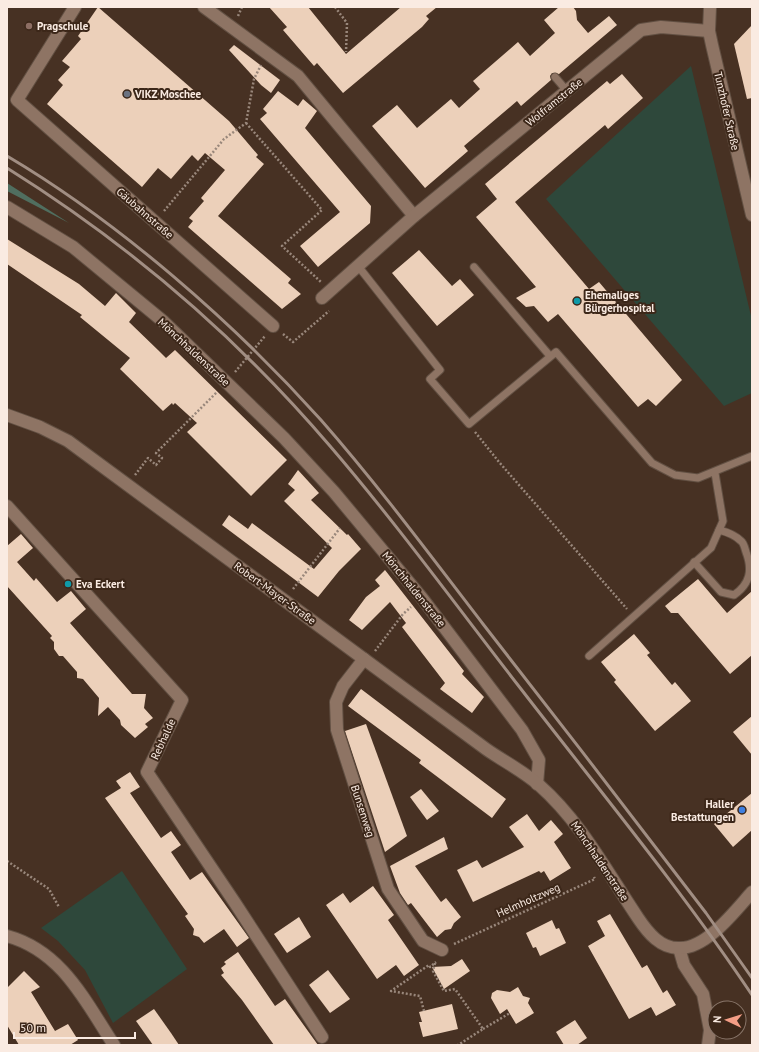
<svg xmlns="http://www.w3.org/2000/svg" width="759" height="1052" font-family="'PT Sans',sans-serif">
  <rect width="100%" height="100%" fill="#473123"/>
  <g fill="#2e483b">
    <polygon points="691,66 752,320 752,393 724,406 546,199"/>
    <polygon points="122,871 187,969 113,1023 85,970 58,941 41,928"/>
  </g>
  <polygon fill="#506e5f" points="7,183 69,223 7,191"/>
  <g fill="#ecd0ba">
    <polygon points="98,7 229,121 258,155 256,157 264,164 218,216 291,279 288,283 301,294 282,309 188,227 193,221 189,218 204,201 201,198 225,170 205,153 198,161 192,155 171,179 158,168 142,187 47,104 63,85 58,80 70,67 62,61 81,39 78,36"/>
    <polygon points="269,7 308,7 346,54 401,7 437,7 426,16 429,19 422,27 343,93 317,63 314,66 283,30 287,27"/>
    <polygon points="559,7 573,7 576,11 577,20 588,33 609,16 617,25 559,74 552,73 550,76 551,80 521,106 517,101 464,146 468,151 425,188 372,126 397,105 417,128 451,99 459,108 480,89 473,81 518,42 530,56 555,33 544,20"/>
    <polygon points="752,25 752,98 747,99 734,44"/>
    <polygon points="234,45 280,80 271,93 261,85 229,50"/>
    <polygon points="622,74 643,98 608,129 605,125 515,202 589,289 599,282 682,380 656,406 648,399 638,407 558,314 548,322 534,306 526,307 516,298 536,287 476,217 497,199 485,184 607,81 610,84"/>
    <polygon points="278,91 298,106 303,99 317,111 305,128 371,206 370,223 318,267 300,246 340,212 260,119 267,113 263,109"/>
    <polygon points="7,239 79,284 105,306 116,293 136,313 129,322 158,350 166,358 175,350 287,460 251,496 187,432 197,423 175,403 173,405 172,403 163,411 120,369 130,358 80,317 82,315 7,264"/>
    <polygon points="419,250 452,286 460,279 474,295 437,326 392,273"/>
    <polygon points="298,470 319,493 311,500 347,535 348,534 361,549 339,571 318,597 222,525 229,515 248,529 252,523 314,569 332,548 284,501 295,490 288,484"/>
    <polygon points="21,534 33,548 17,562 34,581 36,578 57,602 71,591 86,609 70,623 132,694 146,694 144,708 153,718 145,724 148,727 135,738 121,725 120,720 108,707 98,716 99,698 83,679 77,678 77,672 63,656 59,656 54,649 54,642 50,638 52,636 7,586 7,546"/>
    <polygon points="385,570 464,671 462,674 484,697 472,713 440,689 445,683 402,627 406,623 390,602 362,630 349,620 366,597 380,586 375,580"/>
    <polygon points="698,579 727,613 752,591 752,655 730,674 678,613 671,613 665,606"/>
    <polygon points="634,634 650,653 647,655 672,685 675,682 691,701 655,731 614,682 616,680 601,662"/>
    <polygon points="361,689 506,799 492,818 419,763 421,760 348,706"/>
    <polygon points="752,716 752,755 733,732"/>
    <polygon points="366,724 407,836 385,852 345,731"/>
    <polygon points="130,772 140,787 130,793 161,838 171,831 181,845 171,852 190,880 202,872 249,938 237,947 224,929 204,943 199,937 193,935 194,929 185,916 188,914 105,798 121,788 116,781"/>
    <polygon points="421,789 439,811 427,820 410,797"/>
    <polygon points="752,793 752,830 733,847 714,824"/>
    <polygon points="527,814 539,831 551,820 563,834 554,842 571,868 550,881 544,871 541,873 539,871 473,902 457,870 477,860 482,868 524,847 509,827"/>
    <polygon points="444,837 448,849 415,866 441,902 446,898 461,917 454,923 451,929 445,930 437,937 411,903 408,905 400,893 390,866"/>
    <polygon points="373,886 394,915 388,920 419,965 404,976 396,965 377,979 326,905 343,893 350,903"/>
    <polygon points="610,914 642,968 647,965 663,993 667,990 676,1005 656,1016 651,1007 629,1019 588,946 605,936 597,921"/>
    <polygon points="299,917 311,937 287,953 274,934"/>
    <polygon points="552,920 556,929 559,928 566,943 540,956 536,947 533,948 526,933"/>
    <polygon points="238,952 275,1006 285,999 318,1045 274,1045 242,1000 221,975 224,973 221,968 226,964 224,962"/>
    <polygon points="462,959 470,971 444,989 432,967 451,966"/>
    <polygon points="328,970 350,999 330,1013 309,985"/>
    <polygon points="24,971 40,987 31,992 55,1031 68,1024 78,1040 70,1045 19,1045 7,1025 7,988"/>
    <polygon points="518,987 523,996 530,998 528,1003 534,1013 516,1024 507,1009 500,1014 491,998 492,993 497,990 510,992"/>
    <polygon points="452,1004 458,1029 423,1037 419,1022 422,1022 419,1012"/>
    <polygon points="154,1009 171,1033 179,1045 153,1045 136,1021"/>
    <polygon points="575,1020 587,1038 577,1045 564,1045 556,1032"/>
  </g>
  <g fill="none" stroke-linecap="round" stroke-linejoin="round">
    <defs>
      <g id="lane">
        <polyline points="555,77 567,91"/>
        <polyline points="358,266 440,370 430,379 469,424 556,352 652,463 675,475 698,478 752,456"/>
        <polyline points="474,267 550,356"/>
        <path d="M 694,562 L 721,592 L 734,595 C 750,584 753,570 746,552 C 745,549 744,543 741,541 C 735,535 727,532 719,530"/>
        <polyline points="589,656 711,548 723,521 715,473"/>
      </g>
      <g id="street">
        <polyline points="75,7 17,100 273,326"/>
        <polyline points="204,7 298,76 414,216"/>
        <polyline points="710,7 709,31 712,45 752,215"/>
        <polyline points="7,207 73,247 164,322 284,438 334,492 422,598 522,730 539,760 537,784"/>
        <polyline points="322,298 414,216 641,30 661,27 709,31"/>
        <polyline points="7,506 182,700 147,772 235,903 322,1037"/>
        <polyline points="364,659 343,686 336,702 337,730 388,889 423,941 442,950"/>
        <polyline points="679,948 684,965 703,994 710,1030 708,1045"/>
      </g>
      <g id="secondary">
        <path d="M 7,415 L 40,427 L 68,441 L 486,749 C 503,761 523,771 539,785 C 581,822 607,872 638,918 C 648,933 661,949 680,948 C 707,948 735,911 752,892"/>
        <path d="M 7,936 C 62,951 85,1001 114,1045"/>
      </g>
    </defs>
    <use href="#lane" stroke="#625043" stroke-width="9"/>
    <use href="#street" stroke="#625043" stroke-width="14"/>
    <use href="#secondary" stroke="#625043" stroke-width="14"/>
    <g stroke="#99877b" stroke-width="2.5" stroke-dasharray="2 2" stroke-linecap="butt">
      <polyline points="335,7 347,23 346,52"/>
      <polyline points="238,16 242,7"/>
      <polyline points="246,123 322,210 282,246 321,282"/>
      <polyline points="164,211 224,139 246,123 254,79 261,65"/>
      <polyline points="283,334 293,342 329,311"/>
      <polyline points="235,372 265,336"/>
      <polyline points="475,432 499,462 627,609"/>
      <polyline points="135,475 148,458 156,465 162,458 156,453 217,392"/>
      <polyline points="293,589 340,528"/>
      <polyline points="375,651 403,614 411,607"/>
      <polyline points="7,861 49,889 59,907"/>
      <polyline points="454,944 595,879 594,877"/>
      <polyline points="435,963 433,971 444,991 455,989 483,1029 458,1045"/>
      <polyline points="424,1011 420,996 391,991 429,965 430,967 436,962"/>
      <polyline points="483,1029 510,1013"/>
    </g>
    <use href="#lane" stroke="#8e7464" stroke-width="7"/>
    <use href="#street" stroke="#8e7464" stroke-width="12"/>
    <use href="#secondary" stroke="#8e7464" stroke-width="12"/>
    <g stroke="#a18e83" stroke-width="3">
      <path d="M 7,156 C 120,223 233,322 321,420 C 378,485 430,555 483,624 C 558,720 632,816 706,913 L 752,978"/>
      <path d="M 7,168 C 127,243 238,338 330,446 C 397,524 458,608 521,689 C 599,790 681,889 752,995"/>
    </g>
  </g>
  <circle fill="#8d6e63" stroke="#3c2719" stroke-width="1.5" cx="29" cy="26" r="4"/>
  <circle fill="#6b7280" stroke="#3c2719" stroke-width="1.5" cx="127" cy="94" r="4"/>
  <g fill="#0f9aa8" stroke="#3c2719" stroke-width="1.5">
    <circle cx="577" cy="301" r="4"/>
    <circle cx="68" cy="584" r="4"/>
  </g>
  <circle fill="#3f7fe0" stroke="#3c2719" stroke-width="1.5" cx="742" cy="810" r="4"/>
  <g text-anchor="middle" stroke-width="4" stroke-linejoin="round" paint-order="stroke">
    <g font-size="11" font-weight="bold" fill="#faebe2" stroke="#3c2719" text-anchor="start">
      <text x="37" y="30">Pragschule</text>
      <text x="135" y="98">VIKZ Moschee</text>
      <text x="585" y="299">Ehemaliges<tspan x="585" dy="13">Bürgerhospital</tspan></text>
      <text x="76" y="588">Eva Eckert</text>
      <text x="734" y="808" text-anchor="end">Haller<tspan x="734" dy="13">Bestattungen</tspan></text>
    </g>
    <g font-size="11" fill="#faebe2" stroke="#3c2719">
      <text transform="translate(554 102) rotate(-39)" y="4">Wolframstraße</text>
      <text transform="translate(727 111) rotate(77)" y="4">Tunzhofer Straße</text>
      <text transform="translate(145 213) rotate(41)" y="4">Gäubahnstraße</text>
      <text transform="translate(194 352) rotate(43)" y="4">Mönchhaldenstraße</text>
      <text transform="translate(414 589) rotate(51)" y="4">Mönchhaldenstraße</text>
      <text transform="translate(275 593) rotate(36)" y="4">Robert-Mayer-Straße</text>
      <text transform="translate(163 739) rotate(-65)" y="4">Rebhalde</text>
      <text transform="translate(363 811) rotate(72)" y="4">Bunsenweg</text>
      <text transform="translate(600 861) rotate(56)" y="4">Mönchhaldenstraße</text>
      <text transform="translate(528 900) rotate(-24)" y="4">Helmholtzweg</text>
    </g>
  </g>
  <rect width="759" height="1052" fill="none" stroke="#faebe2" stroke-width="16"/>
  <g transform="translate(727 1020) rotate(274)"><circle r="19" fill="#3c2719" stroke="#887569"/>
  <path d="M0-3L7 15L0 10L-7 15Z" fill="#f49e86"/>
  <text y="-6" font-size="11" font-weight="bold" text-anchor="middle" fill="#faebe2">N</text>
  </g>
  <path d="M14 1032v6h121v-6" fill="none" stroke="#faebe2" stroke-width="2"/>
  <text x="20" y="1032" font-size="12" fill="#faebe2" stroke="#3c2719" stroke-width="3" paint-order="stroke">50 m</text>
</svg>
